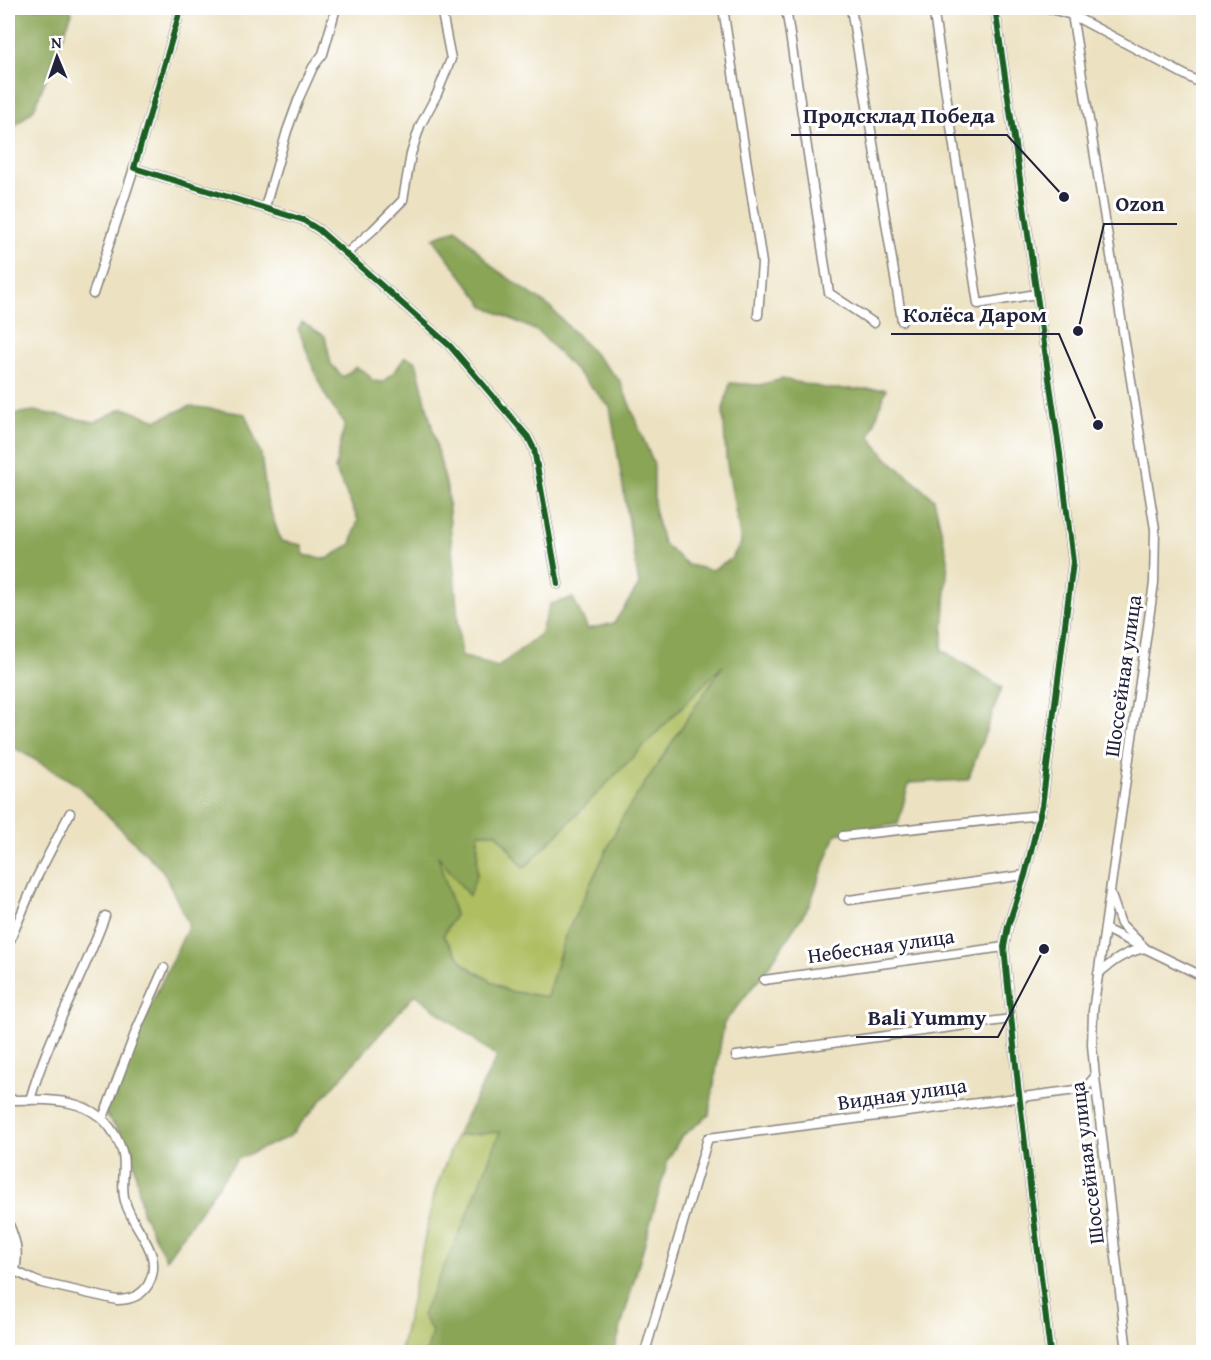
<svg xmlns="http://www.w3.org/2000/svg" width="1211" height="1360" font-family="'Gentium Book Plus',serif">
  <rect width="100%" height="100%" fill="#fff"/>
  <filter id="ink" filterUnits="userSpaceOnUse"><feTurbulence type="fractalNoise" baseFrequency=".0167" numOctaves="2"/><feDisplacementMap in="SourceGraphic" scale="12" xChannelSelector="R" yChannelSelector="G"/><feConvolveMatrix kernelMatrix="1 2 1 2 8 2 1 2 1" color-interpolation-filters="sRGB"/></filter>
  <filter id="wash" filterUnits="userSpaceOnUse"><feTurbulence type="fractalNoise" baseFrequency=".008" numOctaves="4" result="noise"/><feDisplacementMap in="SourceGraphic" scale="24" xChannelSelector="R" yChannelSelector="G"/><feGaussianBlur stdDeviation="1.35" result="paint"/><feColorMatrix in="noise" values="0 0 0 0 0 0 0 0 0 0 0 0 0 0 0 0 0 1.4 0 .05"/><feComposite in="paint" operator="in"/></filter>
  <g filter="url(#wash)">
    <rect width="100%" height="100%" fill="#ece2c2"/>
    <g fill="#aebe61" stroke="#68704e" stroke-width="1.5">
      <polygon points="726,661 622,818 564,939 547,997 507,991 465,965 443,936 455,915 437,854 477,874 478,833 497,833 524,868"/>
      <path d="M 501,1131 C 473,1202 442,1276 428,1351 L 427,1352 L 400,1352 L 435,1191 L 456,1136 Z"/>
    </g>
    <g fill="#8aa557" stroke="#566449" stroke-width="1.5" fill-rule="evenodd">
      <polygon points="8,8 69,8 72,13 34,109 8,132"/>
      <path d="M 457,229 L 494,268 L 550,307 L 620,381 L 654,465 L 654,509 L 663,543 L 688,565 L 712,570 L 731,559 L 741,543 L 726,458 L 723,409 L 730,383 L 759,385 L 782,379 L 830,389 L 886,389 L 870,437 L 886,457 L 934,499 L 948,559 L 942,650 L 1002,687 L 968,780 L 909,783 L 898,824 L 836,834 L 809,906 L 767,969 L 724,1023 L 709,1115 L 681,1137 L 668,1160 L 614,1352 L 427,1352 L 432,1331 L 422,1315 L 464,1223 L 500,1132 L 456,1136 L 497,1057 L 415,994 L 289,1137 L 237,1159 L 166,1259 L 142,1212 L 132,1149 L 101,1108 L 189,925 L 163,871 L 76,784 L 8,744 L 8,683 L 12,649 L 8,647 L 8,415 L 34,411 L 95,422 L 123,408 L 157,420 L 190,406 L 245,414 L 261,454 L 267,501 L 281,541 L 302,545 L 304,555 L 327,559 L 351,544 L 358,520 L 335,469 L 345,423 C 319,395 313,363 298,329 L 302,322 L 325,336 L 331,364 L 343,377 L 356,367 L 367,373 L 373,381 L 383,382 L 395,371 L 405,357 L 416,361 L 447,488 L 461,656 L 498,667 L 540,634 L 550,604 L 573,598 L 588,629 L 614,623 L 639,585 L 610,407 L 539,332 L 485,307 L 433,238 ZM 723,665 L 622,818 L 564,939 L 547,997 L 507,991 L 465,965 L 443,936 L 455,915 L 438,856 L 469,896 L 477,874 L 478,833 L 497,833 L 524,868 Z"/>
    </g>
  </g>
  <g filter="url(#ink)">
    <g fill="none" stroke-linecap="round" stroke-linejoin="round">
      <defs>
        <g id="minor">
          <polyline points="181,8 134,168 303,220 319,230 450,346 528,437 534,449 558,584"/>
          <polyline points="723,8 762,263 758,315"/>
          <polyline points="786,8 829,293 874,323"/>
          <polyline points="851,8 902,321"/>
          <polyline points="933,8 978,304 1036,294"/>
          <polyline points="995,8 1060,454 1073,562 1042,806 1025,875 1008,926 1004,947 1018,1085 1050,1352"/>
          <polyline points="1048,8 1072,15 1204,85"/>
          <polyline points="1071,8 1155,529 1154,583 1093,1011 1092,1045 1095,1077 1127,1352"/>
          <polyline points="265,207 287,131 299,98 313,67 323,54 336,8"/>
          <polyline points="346,254 373,230 403,200 411,154 420,126 437,94 451,59 441,8"/>
          <polyline points="93,294 134,168"/>
          <polyline points="8,802 10,796"/>
          <polyline points="843,836 1040,815"/>
          <polyline points="849,900 1025,875"/>
          <polyline points="1105,929 1204,977"/>
          <polyline points="8,945 36,879 70,813"/>
          <path d="M 1098,974 C 1113,961 1125,952 1145,948 L 1121,924 L 1111,895"/>
          <polyline points="764,980 1004,947"/>
          <polyline points="736,1056 1011,1019"/>
          <path d="M 8,1100 C 55,1099 104,1096 122,1151 C 127,1166 120,1185 125,1201 C 132,1229 166,1253 148,1285 C 141,1296 130,1300 117,1300 L 42,1283 C 30,1280 20,1271 8,1270"/>
          <path d="M 30,1100 C 48,1036 83,978 105,916"/>
          <polyline points="103,1118 136,1031 164,968"/>
          <path d="M 8,1222 C 16,1241 19,1250 15,1271"/>
          <polyline points="645,1352 708,1138 1084,1089 1095,1077"/>
        </g>
      </defs>
      <use href="#minor" stroke="#87827e" stroke-width="11"/>
      <use href="#minor" stroke="#fff" stroke-width="8"/>
      <defs>
        <g id="cycleway">
          <polyline points="181,8 134,168 303,220 319,230 450,346 528,437 534,449 558,584"/>
          <polyline points="995,8 1060,454 1073,562 1042,806 1025,875 1008,926 1004,947 1018,1085 1050,1352"/>
        </g>
      </defs>
      <use href="#cycleway" stroke="#fff" stroke-width="10"/>
      <use href="#cycleway" stroke="#1b5e20" stroke-width="6"/>
    </g>
  </g>
  <g text-anchor="middle" stroke-width="6" stroke-linejoin="round" paint-order="stroke">
    <g font-size="21" fill="#22223b" stroke="#fff">
      <text transform="translate(1123 676) rotate(-82)" y="7">Шоссейная улица</text>
      <text transform="translate(881 946) rotate(-8)" y="7">Небесная улица</text>
      <text transform="translate(902 1094) rotate(-8)" y="7">Видная улица</text>
      <text transform="translate(1087 1163) rotate(-97)" y="7">Шоссейная улица</text>
    </g>
  </g>
  <path fill="none" stroke="#22223b" stroke-width="2" d="M1064 197L1007 135H791M1078 331L1104 224H1177M1098 425L1059 334H891M1044 949L998 1037H856"/>
  <g fill="#22223b" stroke="#fff" stroke-width="2">
    <circle cx="1064" cy="197" r="6"/>
    <circle cx="1078" cy="331" r="6"/>
    <circle cx="1098" cy="425" r="6"/>
    <circle cx="1044" cy="949" r="6"/>
  </g>
  <g font-size="22" text-anchor="middle" font-weight="bold" fill="#22223b" stroke="#fff" stroke-width="6" stroke-linejoin="round" paint-order="stroke">
    <text x="899" y="123">Продсклад Победа</text>
    <text x="1140" y="211">Ozon</text>
    <text x="975" y="322">Колёса Даром</text>
    <text x="927" y="1025">Bali Yummy</text>
  </g>
  <rect width="1211" height="1360" fill="none" stroke="#fff" stroke-width="30"/>
  <g transform="translate(57 57) rotate(358)" stroke="#ffffff" stroke-width="4.5" paint-order="stroke">
  <path d="M0-4.5L10 22L0 15L-10 22Z" fill="#22223b"/>
  <text y="-9" font-size="16" font-weight="bold" text-anchor="middle" fill="#22223b">N</text>
  </g>
</svg>
